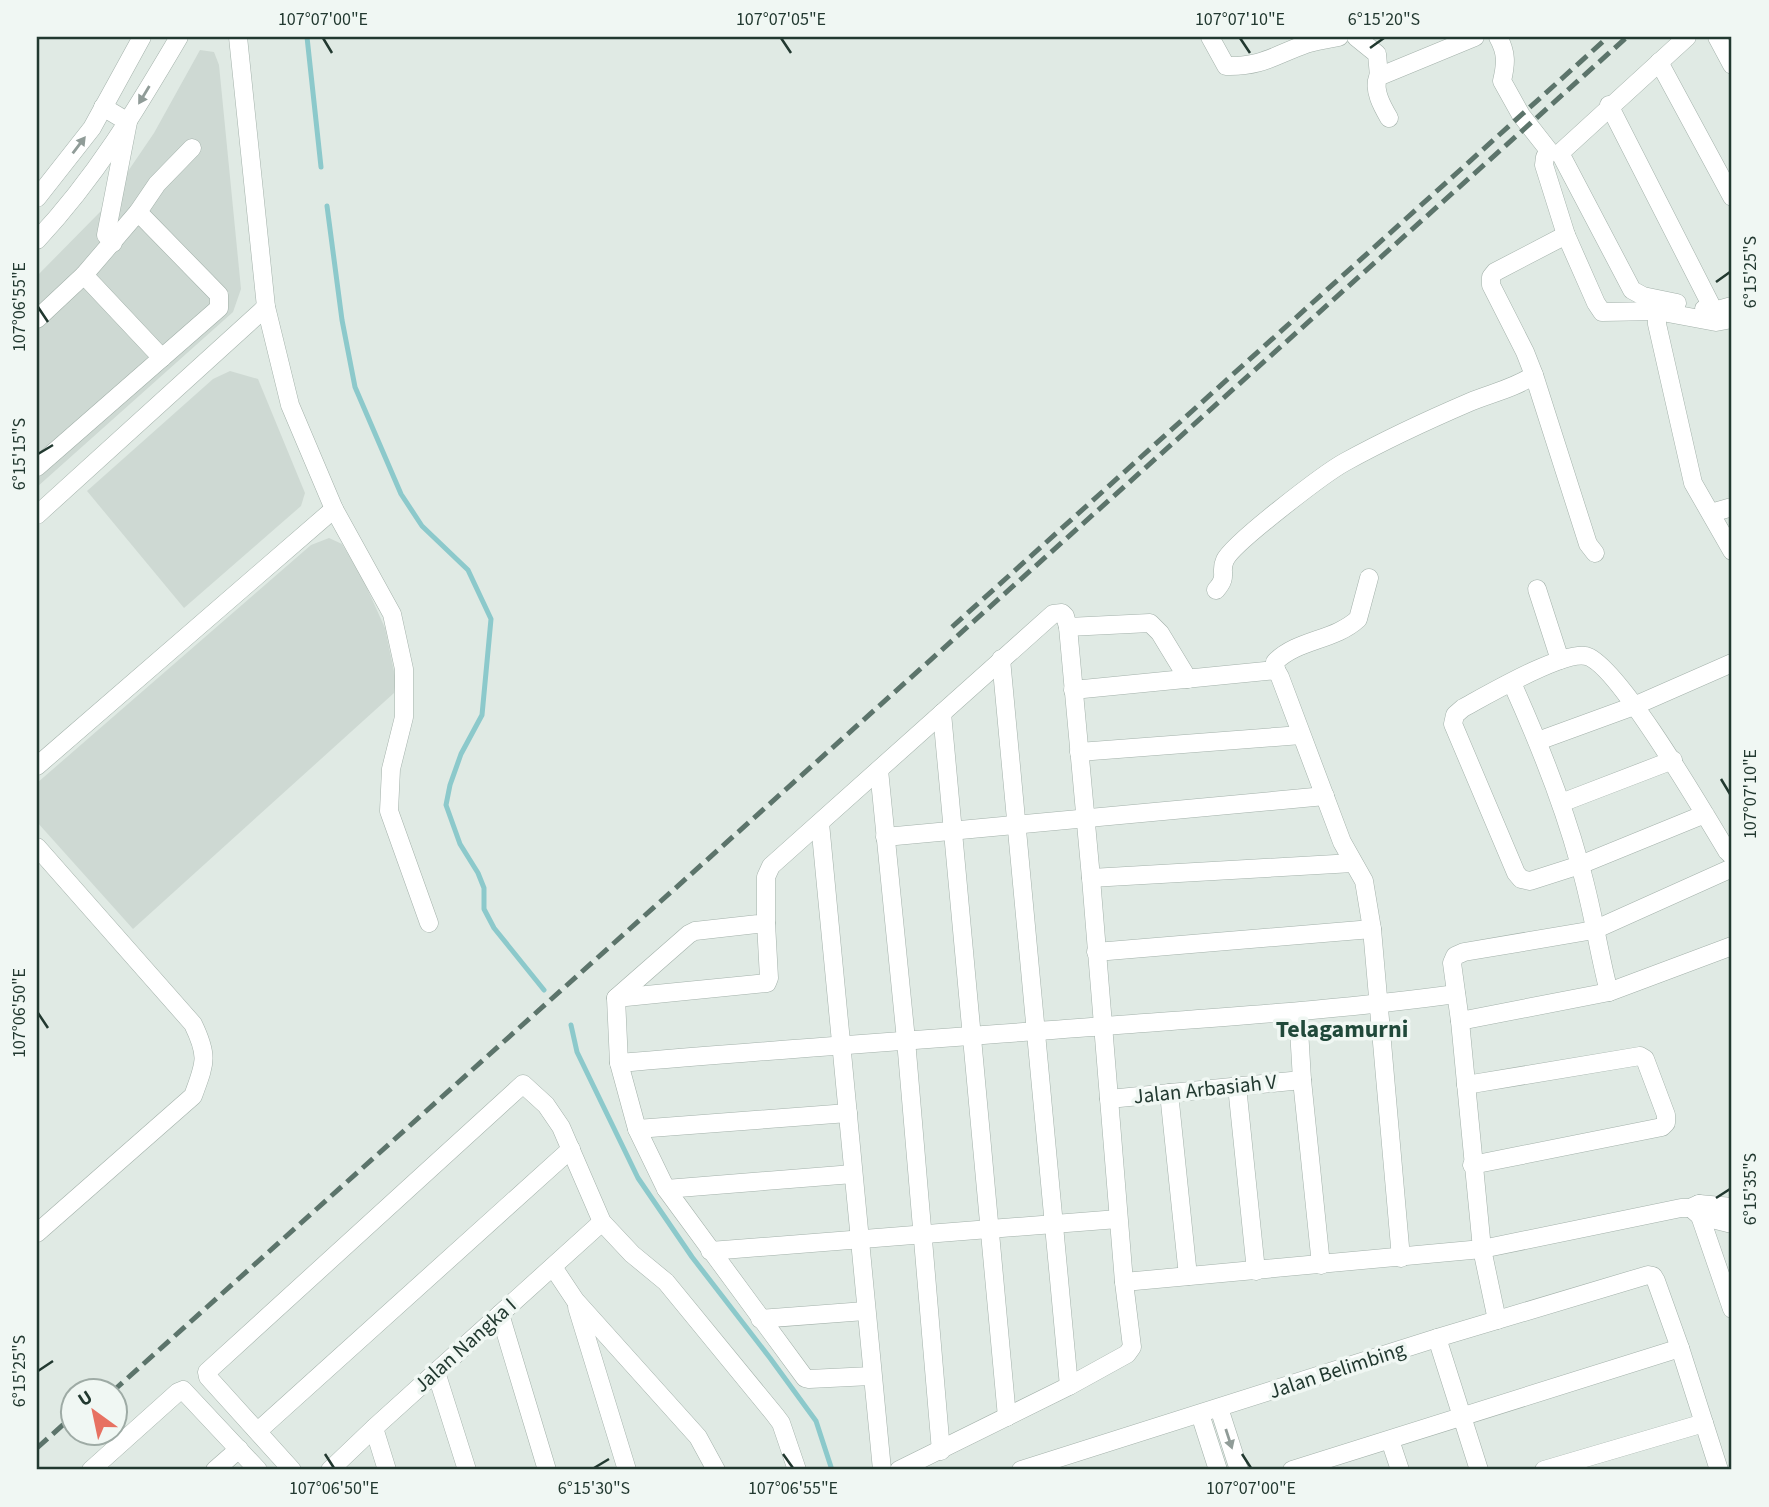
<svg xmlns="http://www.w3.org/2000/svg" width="1769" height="1507" font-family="'Source Sans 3',sans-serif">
  <rect width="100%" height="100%" fill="#e0eae4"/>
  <g fill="#ced9d3">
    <polygon points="200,50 214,52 219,65 241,289 233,312 37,487 37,276 101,211 154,133"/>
    <polygon points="230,371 258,379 305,493 301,506 184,608 87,491 213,379"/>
    <polygon points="329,538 342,544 362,577 385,628 396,681 394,693 133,929 37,822 37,783 311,545"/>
  </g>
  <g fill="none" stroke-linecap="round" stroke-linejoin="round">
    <g stroke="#8cc9cb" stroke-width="5">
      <polyline points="307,37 321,167"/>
      <polyline points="327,206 342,320 355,387 401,494 422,526 468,570 491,619 482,715 461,754 450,785 446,805 460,844 478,873 484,888 484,909 494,928 544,990"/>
      <polyline points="571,1025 577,1052 638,1178 692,1257 770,1358 816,1421 832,1470"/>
    </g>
    <defs>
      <g id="minor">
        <polyline points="238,37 266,307 290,405 334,509 392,614 404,669 404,717 391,769 389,811 429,923"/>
        <path d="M 1210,37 L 1226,66 C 1262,67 1275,55 1306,44 C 1316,41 1328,39 1339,37"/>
        <polyline points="1356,37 1377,54 1379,76"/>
        <path d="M 1498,37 C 1507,53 1506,64 1502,81 L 1521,115 L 1550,152 L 1545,157 L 1544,165 L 1566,235 L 1596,303 L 1602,312 L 1657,311 L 1716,322 L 1732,319"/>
        <polyline points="1717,37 1732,65"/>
        <polyline points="1659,62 1732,197"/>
        <polyline points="1609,105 1714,311"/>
        <polyline points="103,107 128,122 106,235 113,243"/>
        <path d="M 1389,118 C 1382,106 1373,90 1378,77 L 1475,37"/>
        <polyline points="37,198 92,128 142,37"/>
        <polyline points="138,212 157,184 192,148"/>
        <polyline points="1566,235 1495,272 1491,277 1491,285 1525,352 1534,375 1588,544 1595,553"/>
        <path d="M 37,240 C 96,177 136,110 179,37"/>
        <polyline points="84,275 162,358"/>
        <polyline points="1677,303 1643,296 1632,290 1560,153 1687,37"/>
        <polyline points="1704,309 1714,311 1732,306"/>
        <polyline points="1657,311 1657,324 1693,483 1732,551"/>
        <polyline points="37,319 84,275 138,212 219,295 219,308 37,467"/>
        <polyline points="1711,513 1732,507"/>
        <polyline points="37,515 266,307"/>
        <polyline points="1537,589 1560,660"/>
        <path d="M 1216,590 C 1229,575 1219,573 1225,560 C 1233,543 1325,473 1345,462 C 1385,440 1428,420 1470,402 C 1492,393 1515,388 1534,375"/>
        <polyline points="1068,627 1150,623 1160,633 1188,679"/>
        <polyline points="1001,659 1069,1386"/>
        <path d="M 1276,670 L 1275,662 C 1298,639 1334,641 1358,619 L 1369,578"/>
        <path d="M 1512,683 C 1538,741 1562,800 1579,862 C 1592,904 1598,950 1609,992"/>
        <polyline points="1073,690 1276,670 1280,677 1342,842 1364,881 1372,929 1401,1258"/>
        <polyline points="942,713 1007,1417"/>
        <polyline points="1538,741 1634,706 1732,663"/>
        <polyline points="1079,752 1301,735"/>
        <polyline points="37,766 334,509"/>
        <polyline points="879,770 906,1040 941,1451"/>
        <polyline points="1561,803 1673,760"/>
        <path d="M 1705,814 L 1580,865 L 1530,881 L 1521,879 L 1516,873 L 1453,724 L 1455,715 L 1463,708 C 1487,695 1562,651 1586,656 C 1617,663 1707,818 1727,851 L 1732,856"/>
        <polyline points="820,823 882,1470"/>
        <polyline points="885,837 1325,796"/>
        <path d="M 37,847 L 193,1024 C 209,1057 205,1063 193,1096 L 37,1233"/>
        <polyline points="1091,878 1353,863"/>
        <polyline points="1096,952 1372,929"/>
        <polyline points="616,998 767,983 769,978 766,923"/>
        <polyline points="1298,1012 1302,1080 1321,1265"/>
        <polyline points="1460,1021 1609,992 1732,946"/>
        <path d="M 619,1063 C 781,1049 944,1038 1106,1026 C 1223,1017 1339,1010 1456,994"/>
        <polyline points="1466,1085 1640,1056 1645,1059 1666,1115 1666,1123 1662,1127 1472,1165"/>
        <polyline points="1237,1086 1256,1271"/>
        <polyline points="1169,1093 1188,1276"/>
        <polyline points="1109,1099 1302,1080"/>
        <polyline points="637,1129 848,1113"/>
        <polyline points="666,1189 853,1174"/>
        <polyline points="1699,1204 1700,1216 1732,1309"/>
        <polyline points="1693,1210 1700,1216 1732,1224"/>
        <polyline points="710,1251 1118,1219"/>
        <polyline points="553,1267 575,1300 698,1437 716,1470"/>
        <polyline points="1124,1282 1482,1249 1681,1208 1690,1208 1699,1204 1732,1207"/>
        <polyline points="577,1307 627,1470"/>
        <polyline points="500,1314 547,1470"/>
        <polyline points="760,1319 865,1311"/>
        <polyline points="1497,1320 1482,1249 1460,1021 1452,963 1455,956 1464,952 1594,930 1732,868"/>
        <polyline points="1437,1338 1479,1470"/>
        <polyline points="436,1372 467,1470"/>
        <polyline points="871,1376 809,1379 805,1378 666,1189 637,1129 619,1063 616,998 689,934 695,931 766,923 766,877 771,866 1053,614 1062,613 1065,616 1068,627 1091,878 1124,1282 1132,1347 1127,1354 1069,1386 899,1470"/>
        <polyline points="1219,1408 1239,1470"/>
        <polyline points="1200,1414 1218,1470"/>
        <polyline points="374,1428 387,1470"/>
        <polyline points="258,1431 571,1149"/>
        <polyline points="1390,1440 1400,1470"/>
        <polyline points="91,1470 178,1392 183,1390 258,1470"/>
        <polyline points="215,1470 239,1449"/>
        <polyline points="292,1470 208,1377 207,1372 523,1084 546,1105 561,1127 602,1222 632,1254 666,1282 775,1415 781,1423 797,1470"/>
        <polyline points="330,1470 374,1428 602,1222"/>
        <polyline points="1021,1470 1437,1338 1648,1275 1653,1276 1656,1281 1680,1348 1719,1470"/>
        <polyline points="1292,1470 1680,1348"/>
        <polyline points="1544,1470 1704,1423"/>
      </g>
    </defs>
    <use href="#minor" stroke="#a3b1aa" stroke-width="19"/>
    <use href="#minor" stroke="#fff" stroke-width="18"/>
    <g stroke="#5c746b" stroke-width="5" stroke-dasharray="14 7" stroke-linecap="butt">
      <polyline points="952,627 1608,37"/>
      <polyline points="112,1392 1627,37"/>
      <polyline points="37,1448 74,1415"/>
    </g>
  </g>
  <defs><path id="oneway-solid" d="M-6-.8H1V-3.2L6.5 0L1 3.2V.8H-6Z" transform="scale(1.75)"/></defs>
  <g fill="#909c98">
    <use href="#oneway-solid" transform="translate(144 95) rotate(121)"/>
    <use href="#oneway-solid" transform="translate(79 145) rotate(-53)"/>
    <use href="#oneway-solid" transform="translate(1229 1439) rotate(72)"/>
  </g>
  <path fill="none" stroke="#223930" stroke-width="2.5" d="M 323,38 L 332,53M 781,38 L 791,53M 1240,38 L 1250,53M 1370,48 L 1384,38M 1716,282 L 1730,272M 38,307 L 48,322M 38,454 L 53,445M 1721,779 L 1730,794M 38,1013 L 48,1028M 1716,1198 L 1730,1189M 38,1371 L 53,1361M 325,1454 L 334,1468M 783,1454 L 793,1468M 1242,1454 L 1251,1468M 594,1468 L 609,1459"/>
  <g text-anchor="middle" stroke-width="7" stroke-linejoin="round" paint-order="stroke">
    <g font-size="21" fill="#223930" stroke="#f0f7f3">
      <text transform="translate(1205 1089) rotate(-6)" y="7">Jalan Arbasiah V</text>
      <text transform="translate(465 1345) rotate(-42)" y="7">Jalan Nangka I</text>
      <text transform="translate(1337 1370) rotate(-18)" y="7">Jalan Belimbing</text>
    </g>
    <g font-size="24" font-weight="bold" fill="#20493a" stroke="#f0f7f3">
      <text x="1342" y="1037">Telagamurni</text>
    </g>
  </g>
  <rect width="1769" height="1507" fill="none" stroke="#f0f7f3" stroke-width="77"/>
  <g transform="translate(94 1412) rotate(327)"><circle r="33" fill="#f0f7f3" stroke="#9eaba5" stroke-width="2"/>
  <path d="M0-5L12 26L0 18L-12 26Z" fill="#e77161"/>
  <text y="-10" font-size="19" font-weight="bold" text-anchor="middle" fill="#223930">U</text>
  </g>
  <rect x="38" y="38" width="1692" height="1430" fill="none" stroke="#223930" stroke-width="2.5"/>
  <g font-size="18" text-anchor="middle" fill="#223930">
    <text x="323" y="25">107°07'00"E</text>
    <text x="781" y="25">107°07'05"E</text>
    <text x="1240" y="25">107°07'10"E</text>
    <text x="1384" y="25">6°15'20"S</text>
    <text transform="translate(1750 272) rotate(-90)" y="6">6°15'25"S</text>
    <text transform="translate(19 307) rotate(-90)" y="6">107°06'55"E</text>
    <text transform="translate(19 454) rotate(-90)" y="6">6°15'15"S</text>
    <text transform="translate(1750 794) rotate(-90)" y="6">107°07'10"E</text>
    <text transform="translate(19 1013) rotate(-90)" y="6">107°06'50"E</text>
    <text transform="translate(1750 1189) rotate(-90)" y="6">6°15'35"S</text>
    <text transform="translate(19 1371) rotate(-90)" y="6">6°15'25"S</text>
    <text x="334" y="1494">107°06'50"E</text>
    <text x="594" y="1494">6°15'30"S</text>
    <text x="793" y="1494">107°06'55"E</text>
    <text x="1251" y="1494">107°07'00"E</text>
  </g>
</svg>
